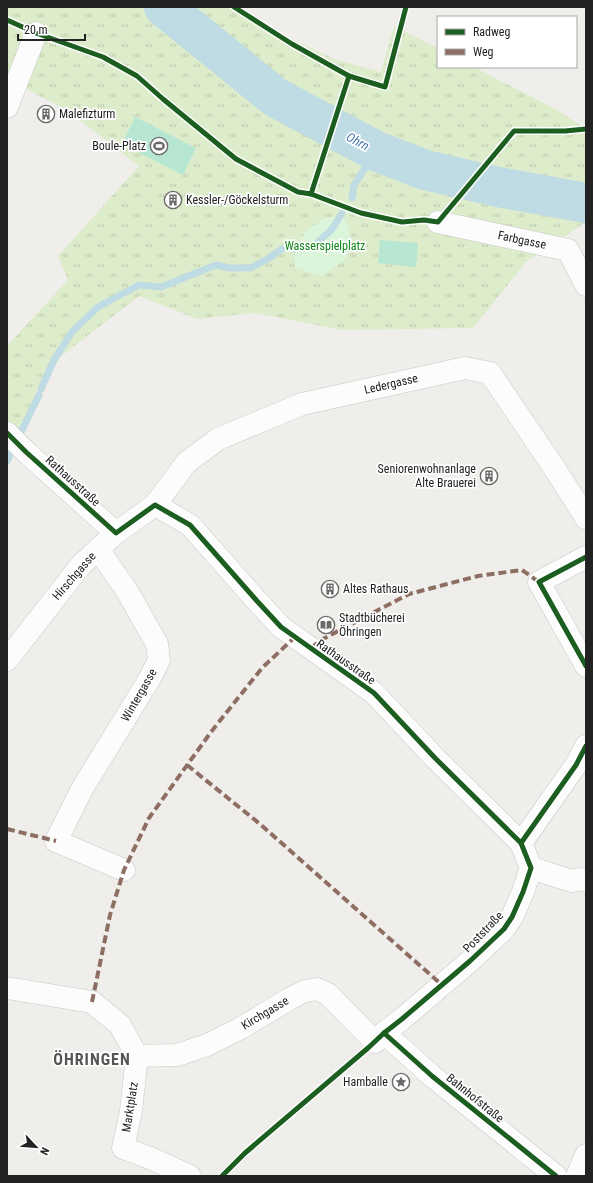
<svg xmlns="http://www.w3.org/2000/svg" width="593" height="1183" font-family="'Roboto Condensed',sans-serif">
  <defs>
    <pattern id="grass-tufts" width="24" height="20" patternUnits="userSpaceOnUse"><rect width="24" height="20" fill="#ddeccb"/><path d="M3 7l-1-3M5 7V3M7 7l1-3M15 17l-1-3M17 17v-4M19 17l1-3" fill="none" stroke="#bdcaae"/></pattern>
  </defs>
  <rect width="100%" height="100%" fill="#f0eeeb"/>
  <polygon fill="url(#grass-tufts)" points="7,7 226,7 334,59 381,72 394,26 438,48 438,67 474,67 557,110 586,129 586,222 526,262 473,328 342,330 255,313 197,319 139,296 56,360 15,452 7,444 7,346 68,280 58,256 139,166 65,109 7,79"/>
  <polygon fill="#daf5da" points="327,217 345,218 353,243 345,260 321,276 295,267 294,252 306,231"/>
  <g fill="#b7e6d2">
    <polygon points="135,117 196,148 183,175 122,144"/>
    <polygon points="380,240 418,243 416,267 378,263"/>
  </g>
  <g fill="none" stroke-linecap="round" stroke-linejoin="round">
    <g stroke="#bfdbe3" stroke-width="7">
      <polyline points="352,198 354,185 376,151"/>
      <polyline points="293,249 313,247 332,229 342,213"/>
      <polyline points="41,389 54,360 72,332 98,307 139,285 161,287 216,265 230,268 251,268 269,258 282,249"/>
      <polyline points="7,461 39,395"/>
    </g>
    <polyline stroke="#bfdbe3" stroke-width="40" points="164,7 275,97 376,151 425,170 498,187 586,203"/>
    <defs>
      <g id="minor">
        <polyline points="7,107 36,33"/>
        <polyline points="438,222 568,250 586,285"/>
        <polyline points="7,433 26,452 116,533"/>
        <polyline points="98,549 127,591 157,644 159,660 150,678 82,789 56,841 124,870"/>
        <polyline points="586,557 539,582 586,666"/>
        <polyline points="7,660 81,565 116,533 155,505 186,463 218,439 302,404 465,368 490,373 555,469 586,518"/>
        <polyline points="521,843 576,765 586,746"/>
        <polyline points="531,868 572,881 580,879 586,881"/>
        <polyline points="7,988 92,1002 120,1025 137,1056 131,1111 123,1148 150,1158 190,1176"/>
        <polyline points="384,1033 432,1076 556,1176"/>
        <polyline points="137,1056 177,1055 207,1045 241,1028 291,998 305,991 317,989 328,994 375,1042 384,1033 402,1019 470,961 504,929 512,917 523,892 531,868 521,843 435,758 374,693 281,627 257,601 190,525 155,505"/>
        <polyline points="577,1176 586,1155"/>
      </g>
    </defs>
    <use href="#minor" stroke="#c9c8c7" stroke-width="23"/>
    <use href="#minor" stroke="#fdfcfc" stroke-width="22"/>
    <g stroke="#8d6e63" stroke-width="4" stroke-dasharray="8 4" stroke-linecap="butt">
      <polyline points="311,648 321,640 409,594 478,576 522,570 539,582"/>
      <polyline points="187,765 260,824 442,985"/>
      <polyline points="7,829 56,841"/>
      <polyline points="92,1002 110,915 124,870 149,818 211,732 262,668 295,637"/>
    </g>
    <defs>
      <g id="cycleway">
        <polyline points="234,7 292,44 349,76 385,87 406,7"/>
        <polyline points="7,20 36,33 103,57 137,76 163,99 236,159 298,192 311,194 361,213 402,222 424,220 438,222 514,131 565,131 586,129"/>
        <polyline points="311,194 349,76"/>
        <polyline points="7,433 26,452 116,533 155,505 190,525 257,601 281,627 374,693 435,758 521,843 531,868 523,892 512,917 504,929 470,961 402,1019 384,1033 368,1048 245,1153 222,1176"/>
        <polyline points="586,557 539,582 586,666"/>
        <polyline points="521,843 576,765 586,746"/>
        <polyline points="384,1033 432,1076 556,1176"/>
      </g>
    </defs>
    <use href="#cycleway" stroke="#fff" stroke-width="8"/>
    <use href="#cycleway" stroke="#1b5e20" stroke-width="5"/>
  </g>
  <defs>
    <symbol id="building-ring" viewBox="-11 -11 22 22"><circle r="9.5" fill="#fff" stroke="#6a6968" stroke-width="1.5"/><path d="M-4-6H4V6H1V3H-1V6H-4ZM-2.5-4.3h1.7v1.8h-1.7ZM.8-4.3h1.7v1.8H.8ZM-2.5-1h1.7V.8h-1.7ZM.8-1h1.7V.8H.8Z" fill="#6a6968"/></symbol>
    <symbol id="stadium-ring" viewBox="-11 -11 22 22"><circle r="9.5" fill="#fff" stroke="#6a6968" stroke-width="1.5"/><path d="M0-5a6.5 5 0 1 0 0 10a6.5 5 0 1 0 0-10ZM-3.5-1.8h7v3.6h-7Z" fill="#6a6968"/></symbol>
    <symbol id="library-ring" viewBox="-11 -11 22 22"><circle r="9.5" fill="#fff" stroke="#6a6968" stroke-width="1.5"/><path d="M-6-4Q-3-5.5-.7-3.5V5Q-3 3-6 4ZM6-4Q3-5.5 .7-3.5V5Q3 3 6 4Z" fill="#6a6968"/></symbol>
    <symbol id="sight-ring" viewBox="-11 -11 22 22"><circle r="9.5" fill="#fff" stroke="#6a6968" stroke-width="1.5"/><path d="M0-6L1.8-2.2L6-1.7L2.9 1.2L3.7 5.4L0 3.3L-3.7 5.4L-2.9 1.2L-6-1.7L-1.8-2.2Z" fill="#6a6968"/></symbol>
  </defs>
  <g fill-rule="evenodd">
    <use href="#building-ring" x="36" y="104" width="20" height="20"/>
    <use href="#stadium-ring" x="149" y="136" width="20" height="20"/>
    <use href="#building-ring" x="163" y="190" width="20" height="20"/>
    <use href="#building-ring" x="479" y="466" width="20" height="20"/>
    <use href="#building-ring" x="320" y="579" width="20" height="20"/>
    <use href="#library-ring" x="316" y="615" width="20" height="20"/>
    <use href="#sight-ring" x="391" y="1072" width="20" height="20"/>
  </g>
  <g text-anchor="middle" stroke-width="3.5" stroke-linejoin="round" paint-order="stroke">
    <g font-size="12" fill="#222" stroke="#fff" text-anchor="start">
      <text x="59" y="118">Malefizturm</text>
      <text x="146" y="150" text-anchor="end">Boule-Platz</text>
      <text x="186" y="204">Kessler-/Göckelsturm</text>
      <text x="476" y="473" text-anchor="end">Seniorenwohnanlage<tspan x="476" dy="14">Alte Brauerei</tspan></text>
      <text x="343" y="593">Altes Rathaus</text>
      <text x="339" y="622">Stadtbücherei<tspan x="339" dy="14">Öhringen</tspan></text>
      <text x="388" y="1086" text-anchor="end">Hamballe</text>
    </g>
    <g font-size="12" fill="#222" stroke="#fff">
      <text transform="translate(522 240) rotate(12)" y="4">Farbgasse</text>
      <text transform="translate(391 384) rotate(-13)" y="4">Ledergasse</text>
      <text transform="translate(73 481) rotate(42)" y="4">Rathausstraße</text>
      <text transform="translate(74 576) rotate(-49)" y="4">Hirschgasse</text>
      <text transform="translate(346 662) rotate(35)" y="4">Rathausstraße</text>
      <text transform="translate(139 695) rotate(-60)" y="4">Wintergasse</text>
      <text transform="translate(483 932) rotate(-46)" y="4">Poststraße</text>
      <text transform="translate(265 1013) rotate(-31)" y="4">Kirchgasse</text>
      <text transform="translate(475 1098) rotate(39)" y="4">Bahnhofstraße</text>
      <text transform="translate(130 1107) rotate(-81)" y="4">Marktplatz</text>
    </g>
    <g font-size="12" fill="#0c8416" stroke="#fff">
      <text x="325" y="250">Wasserspielplatz</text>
    </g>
    <g font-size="13" font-style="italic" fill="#4a7aab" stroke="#fff">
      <text transform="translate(358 141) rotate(28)" y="5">Ohrn</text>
    </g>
    <g font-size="16" font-weight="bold" letter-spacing="1" fill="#555" stroke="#fff">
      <text x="92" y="1065">ÖHRINGEN</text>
    </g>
  </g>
  <rect width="593" height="1183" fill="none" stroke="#222222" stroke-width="16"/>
  <rect x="437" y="16" width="140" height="52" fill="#ffffff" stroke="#a7a7a7"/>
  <rect x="445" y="29" width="20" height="6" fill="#1b5e20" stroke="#a7a7a7"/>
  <text x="473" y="36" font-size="12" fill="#222222">Radweg</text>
  <rect x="445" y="49" width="20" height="6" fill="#8d6e63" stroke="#a7a7a7"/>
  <text x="473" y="56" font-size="12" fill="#222222">Weg</text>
  <g transform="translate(36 1147) rotate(116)" stroke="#ffffff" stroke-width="3" paint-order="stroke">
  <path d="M0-3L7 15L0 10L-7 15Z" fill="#222222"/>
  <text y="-6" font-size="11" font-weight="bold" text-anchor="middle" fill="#222222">N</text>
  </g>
  <path d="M18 34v6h67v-6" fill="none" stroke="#222222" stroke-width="2"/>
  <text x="24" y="34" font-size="12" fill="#222222" stroke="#ffffff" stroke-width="3" paint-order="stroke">20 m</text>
</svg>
